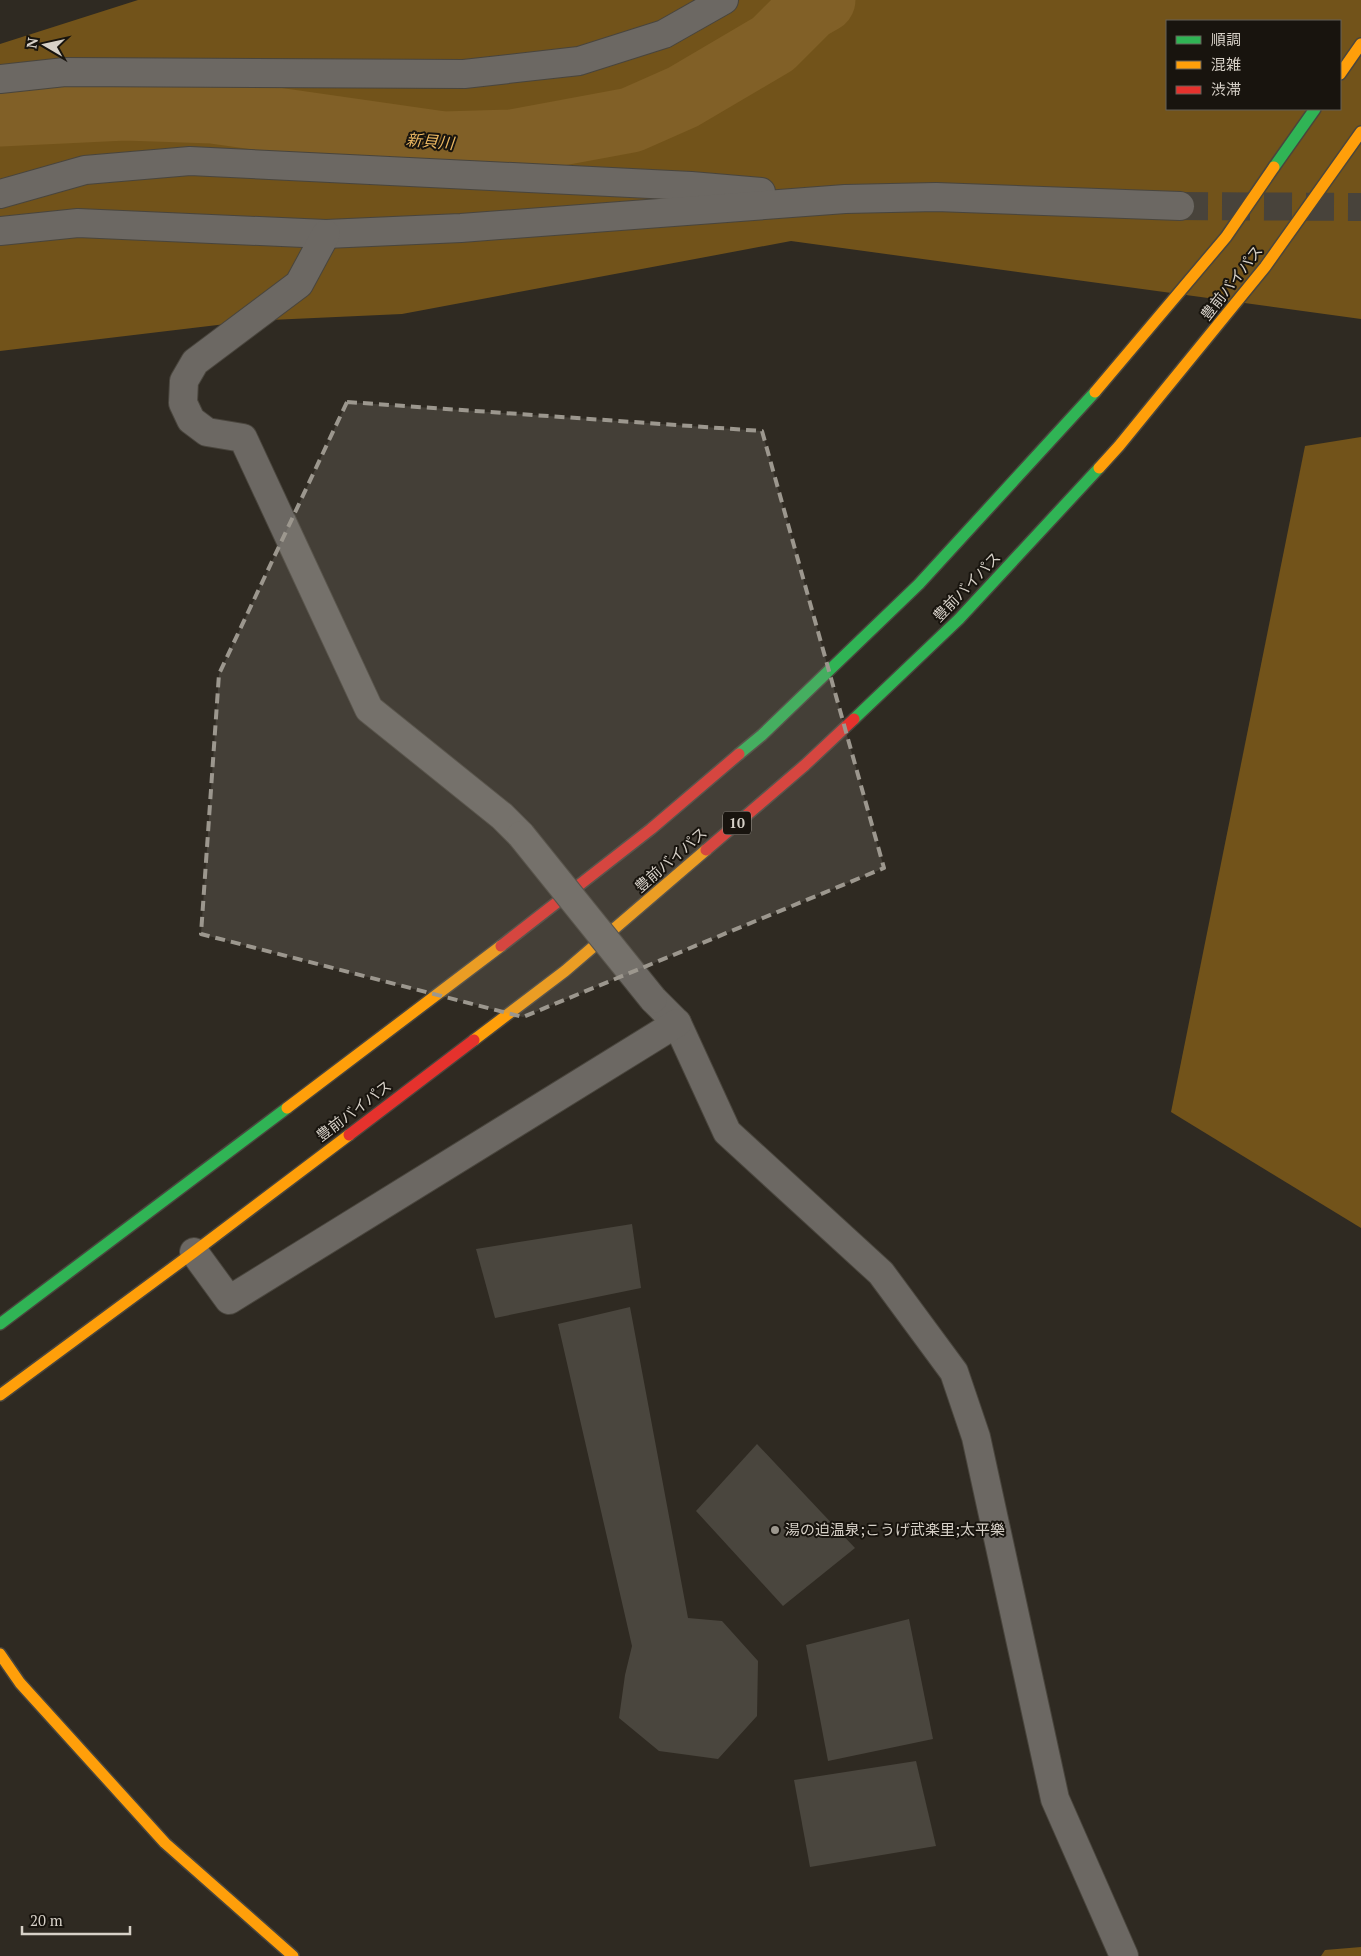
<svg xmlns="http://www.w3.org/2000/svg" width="1361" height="1956" font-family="'PT Serif','Noto Sans JP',serif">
  <rect width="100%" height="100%" fill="#2f2a22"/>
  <g fill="#72531a" fill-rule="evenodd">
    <path d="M 138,0 L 1361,0 L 1361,319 L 791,241 L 402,314 L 251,321 L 0,351 L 0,44 ZM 1167,21 L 1340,21 L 1340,109 L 1167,109 Z"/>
    <polygon points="1361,437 1361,1228 1171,1112 1305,446"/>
    <polygon points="1361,1947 1361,1956 1321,1956 1325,1950"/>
  </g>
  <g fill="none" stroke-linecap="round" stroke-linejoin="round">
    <polyline stroke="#816027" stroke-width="65" points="0,114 125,108 213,111 443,144 512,142 631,120 683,97 773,44 809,8 823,0"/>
  </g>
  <g fill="#4a463e">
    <polygon points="632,1224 641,1288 495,1318 476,1249"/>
    <polygon points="630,1307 688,1618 722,1621 758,1661 757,1716 718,1759 659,1751 619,1718 625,1675 632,1646 558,1324"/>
    <polygon points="757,1444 855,1548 783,1606 696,1511"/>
    <polygon points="909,1619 933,1739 828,1761 806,1645"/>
    <polygon points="916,1761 936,1846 810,1867 794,1780"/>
  </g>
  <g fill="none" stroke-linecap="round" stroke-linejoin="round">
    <polyline stroke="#48433b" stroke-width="28" stroke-dasharray="28 14" stroke-linecap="butt" points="1180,206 1361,207"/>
    <defs>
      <g id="street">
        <polyline points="0,79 65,72 464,74 579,61 664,34 724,0"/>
        <polyline points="0,194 85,170 190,161 691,186 761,192"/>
        <polyline points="0,231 78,223 326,234 461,228 845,199 936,197 1180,206"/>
        <polyline points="326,234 299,284 195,362 184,381 183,403 191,420 207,432 243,438 369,709 502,816 521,835"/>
        <polyline points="653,999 677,1023 727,1132 881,1273 954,1372 976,1437 1055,1799 1124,1956"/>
        <polyline points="194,1252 229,1300 677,1023"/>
      </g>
      <g id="fast">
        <polyline points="1274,167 1315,109"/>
        <polyline points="854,719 959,619 1099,468"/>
        <polyline points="739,754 762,735 919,584 1095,392"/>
        <polyline points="0,1324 287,1108"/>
      </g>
      <g id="slow">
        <polyline points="1340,74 1361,44"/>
        <polyline points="1095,392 1226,237 1274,167"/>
        <polyline points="1099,468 1119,446 1265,267 1361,132"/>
        <polyline points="474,1040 565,971 706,850"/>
        <polyline points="287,1108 501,946"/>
        <polyline points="0,1395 194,1252 349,1135"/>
        <polyline points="0,1654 20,1683 165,1843 293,1956"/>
      </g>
      <g id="jam">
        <polyline points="706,850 805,765 854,719"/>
        <polyline points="501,946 651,829 739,754"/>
        <polyline points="349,1135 474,1040"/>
      </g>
    </defs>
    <use href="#street" stroke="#49453d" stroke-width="30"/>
    <use href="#fast" stroke="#49453d" stroke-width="14"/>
    <use href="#slow" stroke="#49453d" stroke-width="14"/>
    <use href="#jam" stroke="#49453d" stroke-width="14"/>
    <use href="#street" stroke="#6c6863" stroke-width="28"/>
    <use href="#fast" stroke="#30b455" stroke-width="11"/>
    <use href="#slow" stroke="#ff9f0a" stroke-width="11"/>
    <use href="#jam" stroke="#e5322d" stroke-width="11"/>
    <defs>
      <polyline id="street-bridge" points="521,835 653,999"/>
    </defs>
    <use href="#street-bridge" stroke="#49453d" stroke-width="30" stroke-linecap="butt"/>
    <use href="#street-bridge" stroke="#6c6863" stroke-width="28"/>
  </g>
  <path fill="#9c978e" fill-opacity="0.2" stroke="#9c978e" stroke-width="4" stroke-dasharray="10 6" stroke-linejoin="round" d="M 347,402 L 762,431 L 884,868 L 523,1017 L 201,934 L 219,674 Z"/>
  <circle fill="#9c978e" stroke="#18140e" stroke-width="2" cx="775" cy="1530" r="5"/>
  <g text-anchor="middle" stroke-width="4" stroke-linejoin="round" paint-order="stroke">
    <rect fill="#18140e" stroke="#9e9890" stroke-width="1" x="723" y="811.5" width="28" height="23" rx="4"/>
    <g font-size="14" font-weight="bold" fill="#d7d1c8">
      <text x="737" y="828">10</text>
    </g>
    <g font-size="15" fill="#d7d1c8" stroke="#18140e">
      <text transform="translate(1232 283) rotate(-52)" y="5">豊前バイパス</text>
      <text transform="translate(967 587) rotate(-46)" y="5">豊前バイパス</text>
      <text transform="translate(671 860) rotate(-41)" y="5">豊前バイパス</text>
      <text transform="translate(354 1111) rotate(-37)" y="5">豊前バイパス</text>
    </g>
    <g font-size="15" fill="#d7d1c8" stroke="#18140e" text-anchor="start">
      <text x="785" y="1535">湯の迫温泉;こうげ武楽里;太平樂</text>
    </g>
    <g font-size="16" font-style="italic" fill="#ecb862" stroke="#18140e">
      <text transform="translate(430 141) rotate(5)" y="6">新貝川</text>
    </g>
  </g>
  <rect x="1166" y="20" width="175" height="90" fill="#18140e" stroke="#646058"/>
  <rect x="1176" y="36" width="25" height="8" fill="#30b455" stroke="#646058"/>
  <text x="1211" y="45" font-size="15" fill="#d7d1c8">順調</text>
  <rect x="1176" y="61" width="25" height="8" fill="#ff9f0a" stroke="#646058"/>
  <text x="1211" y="70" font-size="15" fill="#d7d1c8">混雑</text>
  <rect x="1176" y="86" width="25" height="8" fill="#e5322d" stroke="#646058"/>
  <text x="1211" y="95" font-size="15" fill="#d7d1c8">渋滞</text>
  <g transform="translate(45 45) rotate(279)" stroke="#18140e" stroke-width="4" paint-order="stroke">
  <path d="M0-4L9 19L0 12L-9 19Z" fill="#d7d1c8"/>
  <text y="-8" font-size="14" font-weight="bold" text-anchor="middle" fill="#d7d1c8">N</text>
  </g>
  <path d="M22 1926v8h108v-8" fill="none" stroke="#d7d1c8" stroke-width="2.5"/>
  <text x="30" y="1926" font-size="15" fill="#d7d1c8" stroke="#18140e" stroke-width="4" paint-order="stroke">20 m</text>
</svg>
